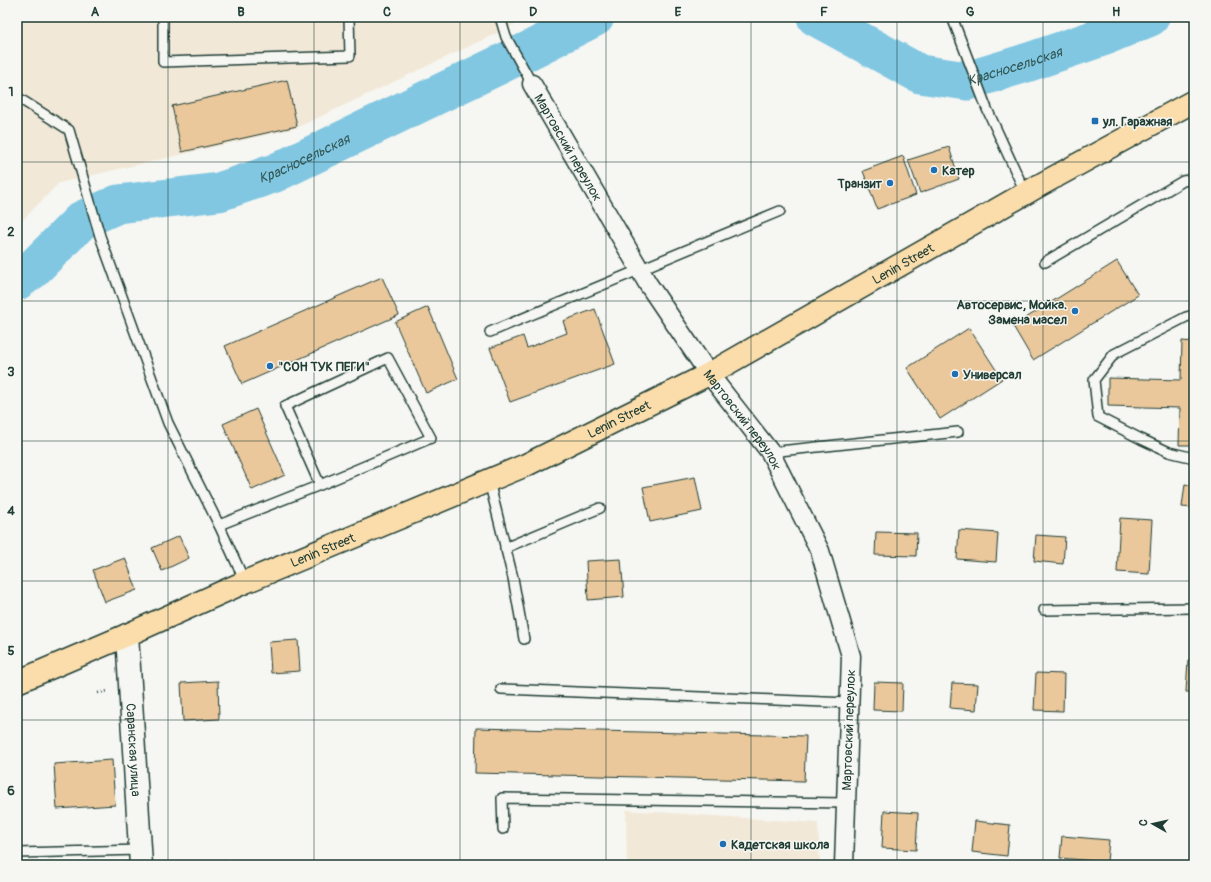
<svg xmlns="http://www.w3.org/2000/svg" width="1211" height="882" font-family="Pangolin,sans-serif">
  <rect width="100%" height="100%" fill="#f6f6f2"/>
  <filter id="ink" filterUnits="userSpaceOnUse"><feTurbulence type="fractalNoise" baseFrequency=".025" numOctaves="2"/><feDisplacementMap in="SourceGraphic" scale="8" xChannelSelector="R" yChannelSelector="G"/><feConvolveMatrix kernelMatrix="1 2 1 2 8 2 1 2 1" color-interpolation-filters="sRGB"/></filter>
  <g filter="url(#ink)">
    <g fill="#f2e8d8">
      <polygon points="17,17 526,17 508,28 296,128 59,183 17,226"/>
      <polygon points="626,810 818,823 820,865 627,865"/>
    </g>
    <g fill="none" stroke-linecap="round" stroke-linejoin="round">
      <g stroke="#81c7e2" stroke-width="39">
        <path id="s1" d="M 816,17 L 920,74 L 967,81 L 1029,62 L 1102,37 L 1150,17"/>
        <path id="s2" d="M 17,281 L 31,271 L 82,220 L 118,204 L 219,192 L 275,173 L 530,50 L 595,17"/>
      </g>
    </g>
    <g fill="#eac89c" stroke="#1f3d34">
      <polygon points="287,80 297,126 182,152 172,106"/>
      <polygon points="949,147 959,179 920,193 908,160"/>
      <polygon points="903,156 916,195 877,209 863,171"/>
      <polygon points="1117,261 1138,295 1033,360 1013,326"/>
      <polygon points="382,277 399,315 242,384 225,346"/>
      <polygon points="428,307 458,379 426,393 395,322"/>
      <polygon points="595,309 615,364 510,402 490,348 523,336 527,348 567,333 563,321"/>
      <polygon points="969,328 1002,379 940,419 907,368"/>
      <polygon points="1182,341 1194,342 1194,445 1179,445 1180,408 1108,406 1108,378 1181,380"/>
      <polygon points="256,409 285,475 252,490 223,424"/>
      <polygon points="695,477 702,511 650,522 643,487"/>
      <polygon points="1185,484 1194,486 1194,508 1182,507"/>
      <polygon points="1120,518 1152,520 1149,574 1117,572"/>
      <polygon points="959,530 998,533 996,562 957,559"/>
      <polygon points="876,532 917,533 916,556 875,555"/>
      <polygon points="1036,535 1065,537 1063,564 1034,561"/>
      <polygon points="179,536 189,558 162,571 152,548"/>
      <polygon points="125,558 137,590 105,602 93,570"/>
      <polygon points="621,559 624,597 588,600 586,561"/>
      <polygon points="298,640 300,671 271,673 269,642"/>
      <polygon points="1188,660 1194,660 1194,692 1186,692"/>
      <polygon points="1036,673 1064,674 1063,711 1034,710"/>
      <polygon points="218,681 219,719 183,721 181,683"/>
      <polygon points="874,682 903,683 902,711 873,710"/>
      <polygon points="952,683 978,684 976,710 950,708"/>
      <polygon points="476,728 806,736 804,781 475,773"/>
      <polygon points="112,760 115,805 57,809 54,764"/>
      <polygon points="884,811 918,813 916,850 882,848"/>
      <polygon points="975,821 1010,825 1007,856 972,852"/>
      <polygon points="1062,836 1109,840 1107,862 1060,858"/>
      <polygon points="226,861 226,865 187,865 187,862"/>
    </g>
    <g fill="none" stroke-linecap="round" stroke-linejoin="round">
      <defs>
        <g id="service">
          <polyline points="163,17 163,62 350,56 349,17"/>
          <polyline points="500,17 506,37 532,84"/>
          <polyline points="952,17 987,109 1026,194"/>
          <polyline points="17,97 69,130 100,236 168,423 219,525"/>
          <polyline points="1045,262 1183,181 1194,179"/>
          <polyline points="1194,315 1186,317 1114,354 1094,380 1098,417 1141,439 1169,452 1194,458"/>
          <polyline points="490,332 780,211"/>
          <polyline points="770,452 958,432"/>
          <polyline points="489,481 513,578 524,639"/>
          <polyline points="505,548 600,508"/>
          <polyline points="245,582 219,525 320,485 431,438 388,358 285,406 320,485"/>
          <polyline points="1044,610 1194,608"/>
          <polyline points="501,689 849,703"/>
          <polyline points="503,829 502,798 845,803"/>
          <polyline points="17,853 141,850"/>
        </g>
        <g id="minor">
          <path id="s3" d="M 532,84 L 648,284 L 709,374 L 770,452 L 820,551 L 851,656 L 844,865"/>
        </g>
        <g id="tertiary">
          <path id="s4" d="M 127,635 L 141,865"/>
        </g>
        <g id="primary">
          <path id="s5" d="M 17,682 L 127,635 L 245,582 L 526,465 L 709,374 L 1040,185 L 1194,101"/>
        </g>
      </defs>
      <use href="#service" stroke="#1f3d34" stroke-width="12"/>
      <use href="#minor" stroke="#1f3d34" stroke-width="21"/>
      <use href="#tertiary" stroke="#1f3d34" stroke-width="25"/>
      <use href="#primary" stroke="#1f3d34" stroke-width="25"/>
      <polyline stroke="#1f3d34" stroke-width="2.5" stroke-dasharray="1 3" stroke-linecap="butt" points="98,693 108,691"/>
      <use href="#service" stroke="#f6f6f2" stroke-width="9"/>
      <use href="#minor" stroke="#f6f6f2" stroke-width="18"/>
      <use href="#tertiary" stroke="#f6f6f2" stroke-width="22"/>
      <use href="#primary" stroke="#fbddab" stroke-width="22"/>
    </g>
  </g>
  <path fill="none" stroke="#1f3d34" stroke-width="1" stroke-opacity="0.55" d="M 168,17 L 168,865M 314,17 L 314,865M 460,17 L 460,865M 606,17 L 606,865M 751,17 L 751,865M 897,17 L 897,865M 1043,17 L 1043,865M 17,162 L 1194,162M 17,301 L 1194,301M 17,441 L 1194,441M 17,581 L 1194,581M 17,720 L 1194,720"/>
  <g fill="#1f6fb2" stroke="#f6f6f2" stroke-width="1.5">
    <rect x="1091" y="117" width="8" height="8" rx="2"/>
    <circle cx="934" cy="170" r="4"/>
    <circle cx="890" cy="183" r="4"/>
    <circle cx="1075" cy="311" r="4"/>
    <circle cx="270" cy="366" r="4"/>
    <circle cx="955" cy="374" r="4"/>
    <circle cx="723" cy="844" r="4"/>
  </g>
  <g text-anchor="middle" stroke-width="3" stroke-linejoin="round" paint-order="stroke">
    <g font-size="13" font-weight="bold" fill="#1f3d34" stroke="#f6f6f2" text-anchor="start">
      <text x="1103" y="126">ул. Гаражная</text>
      <text x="942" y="175">Катер</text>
      <text x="882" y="188" text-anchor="end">Транзит</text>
      <text x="1067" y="309" text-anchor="end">Автосервис, Мойка.<tspan x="1067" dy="15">Замена масел</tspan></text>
      <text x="278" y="371">"СОН ТУК ПЕГИ"</text>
      <text x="963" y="379">Универсал</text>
      <text x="731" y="849">Кадетская школа</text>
    </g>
    <g font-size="13" fill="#1f3d34" stroke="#f6f6f2">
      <text dy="5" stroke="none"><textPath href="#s3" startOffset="73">Мартовский переулок</textPath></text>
      <text dy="5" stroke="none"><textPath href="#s5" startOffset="981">Lenin Street</textPath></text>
      <text dy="5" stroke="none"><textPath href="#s5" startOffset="657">Lenin Street</textPath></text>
      <text dy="5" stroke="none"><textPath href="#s3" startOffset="397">Мартовский переулок</textPath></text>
      <text dy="5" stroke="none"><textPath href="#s5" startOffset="333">Lenin Street</textPath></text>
      <text transform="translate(848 730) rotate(-88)" y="5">Мартовский переулок</text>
      <text dy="5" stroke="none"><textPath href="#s4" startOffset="115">Саранская улица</textPath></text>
    </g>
    <g font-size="14" font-style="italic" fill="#335957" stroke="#f6f6f2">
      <text dy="5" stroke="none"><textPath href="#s1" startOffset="216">Красносельская</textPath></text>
      <text dy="5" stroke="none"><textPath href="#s2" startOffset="322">Красносельская</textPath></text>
    </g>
  </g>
  <rect width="1211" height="882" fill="none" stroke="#f6f6f2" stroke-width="44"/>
  <g transform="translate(1153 824) rotate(278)" stroke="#f6f6f2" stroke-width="3" paint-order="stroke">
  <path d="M0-3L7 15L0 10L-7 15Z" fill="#1f3d34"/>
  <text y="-6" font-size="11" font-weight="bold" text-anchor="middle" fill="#1f3d34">С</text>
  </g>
  <rect x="22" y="22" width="1167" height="838" fill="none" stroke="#1f3d34" stroke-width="1.5"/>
  <g font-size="13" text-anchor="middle" font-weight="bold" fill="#1f3d34">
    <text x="95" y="16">A</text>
    <text x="241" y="16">B</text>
    <text x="387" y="16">C</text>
    <text x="533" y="16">D</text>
    <text x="678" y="16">E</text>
    <text x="824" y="16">F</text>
    <text x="970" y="16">G</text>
    <text x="1116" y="16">H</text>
    <text x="11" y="96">1</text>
    <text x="11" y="236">2</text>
    <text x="11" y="376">3</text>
    <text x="11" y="515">4</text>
    <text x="11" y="655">5</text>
    <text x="11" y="795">6</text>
  </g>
</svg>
